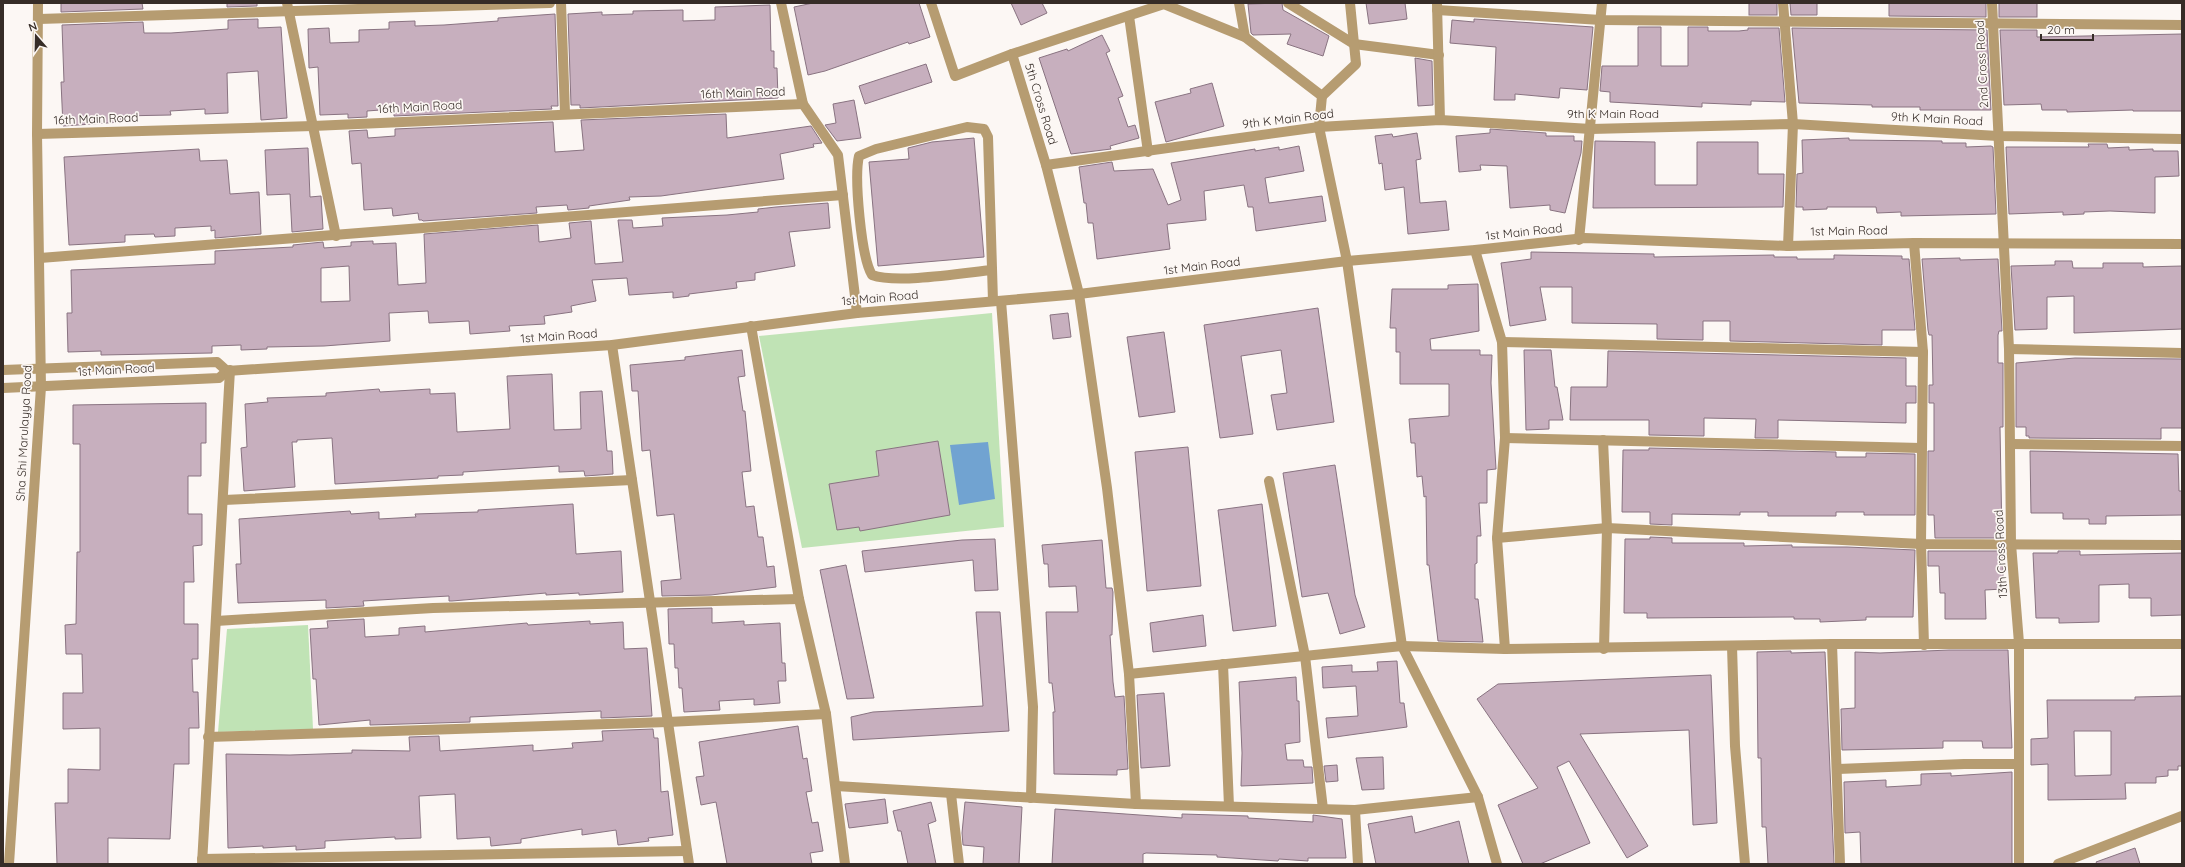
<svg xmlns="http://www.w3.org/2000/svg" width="2185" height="867" font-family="Quicksand,sans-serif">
  <rect width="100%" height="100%" fill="#fcf7f4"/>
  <g fill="#c0e3b5">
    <polygon points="992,313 1004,527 802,548 759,336"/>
    <polygon points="308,625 313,729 218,732 227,629"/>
  </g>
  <polygon fill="#71a3d1" points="988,442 995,499 959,505 950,445"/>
  <g fill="#c7afbe" stroke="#897381" fill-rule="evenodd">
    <polygon points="61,3 142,3 143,9 61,12"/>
    <polygon points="227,3 257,3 257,6 227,7"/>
    <polygon points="813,3 919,3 930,37 909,44 908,42 825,71 808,75 794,7"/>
    <polygon points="1011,3 1042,3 1047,13 1021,25"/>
    <polygon points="1282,3 1283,10 1329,36 1323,56 1287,44 1291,34 1253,35 1251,33 1248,4"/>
    <polygon points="1366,3 1405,3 1407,19 1369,24"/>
    <rect x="1749" y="3" width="28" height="12"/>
    <polygon points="1790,3 1817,3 1817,15 1791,15"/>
    <polygon points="1889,3 1986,3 1986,17 1889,16"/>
    <rect x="1999" y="3" width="38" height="14"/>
    <polygon points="770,5 771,51 774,51 774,68 777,68 778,98 580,108 580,105 571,105 568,14 602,12 602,15 633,14 633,11 683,10 683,21 715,20 715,7"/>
    <polygon points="555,14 558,106 551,106 552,109 394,116 394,109 367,111 367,117 348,118 348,114 320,115 318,67 309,68 308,29 329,28 330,43 359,42 359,30 389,29 389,22 415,21 415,26 444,25 498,21 498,18"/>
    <polygon points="258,19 258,28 281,27 287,118 261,120 258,71 227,73 228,113 205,114 205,109 170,111 171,115 120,116 121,122 63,126 61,82 64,82 62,25 143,22 144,33 171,33 228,29 228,20"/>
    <polygon points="1474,19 1593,27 1587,90 1560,88 1559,98 1515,94 1515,100 1494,100 1496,47 1450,43 1452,20 1474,22"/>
    <polygon points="1638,27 1661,27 1661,66 1688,66 1688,27 1708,27 1708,31 1739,31 1748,30 1748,28 1779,28 1785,102 1751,101 1751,105 1702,103 1702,107 1610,102 1610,92 1600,91 1602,66 1638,66"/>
    <polygon points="1792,28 1987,30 1991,110 1920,110 1920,107 1872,107 1872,105 1799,103"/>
    <polygon points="2000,30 2037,30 2037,37 2182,34 2182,111 2133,111 2133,110 2067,112 2067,110 2042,110 2041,104 2004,105"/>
    <polygon points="1102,35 1110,51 1106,53 1123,96 1118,98 1128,127 1135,125 1139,138 1110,146 1111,149 1071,154 1039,58 1067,49 1068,51"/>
    <polygon points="1415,58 1432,61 1433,105 1418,106"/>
    <polygon points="926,64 932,82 865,104 859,86"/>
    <polygon points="1212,83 1224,126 1166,142 1155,102 1191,93 1190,89"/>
    <polygon points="854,100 861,138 837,141 825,125 836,123 833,104"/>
    <polygon points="726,114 727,138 811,126 822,143 813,144 814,147 780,154 784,179 661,196 629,197 630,200 589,206 589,208 568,210 567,205 536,207 537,213 423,221 422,220 419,220 418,213 393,216 392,208 364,210 361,163 352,164 349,131 367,130 368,138 395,136 395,129 553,122 555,152 584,150 581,120"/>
    <polygon points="1490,129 1546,133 1546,136 1574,136 1574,141 1582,141 1581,153 1565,213 1550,210 1550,205 1510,208 1507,166 1480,165 1481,170 1459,172 1456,136 1490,133"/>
    <polygon points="1417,133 1421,159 1416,160 1420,203 1446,201 1449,230 1408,234 1404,187 1385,190 1382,163 1379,164 1375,136 1392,134 1393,137"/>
    <polygon points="974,138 984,257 878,266 869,162 909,159 908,148 932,142"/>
    <polygon points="1849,138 1849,140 1942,141 1942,143 1966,143 1966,147 1991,146 1993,147 1996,214 1901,216 1901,212 1877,213 1876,207 1827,207 1827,209 1803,210 1803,207 1796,207 1797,174 1803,173 1802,140"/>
    <polygon points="1595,141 1655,142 1655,185 1697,185 1697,142 1758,142 1758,174 1784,174 1783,207 1593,208"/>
    <polygon points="2088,144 2107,144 2108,148 2129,147 2129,150 2153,149 2153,151 2178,151 2179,176 2155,177 2155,213 2110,211 2084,212 2084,214 2063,215 2063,212 2009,214 2006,147 2089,147"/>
    <polygon points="1299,146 1304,171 1265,178 1269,203 1322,196 1326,221 1256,231 1253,207 1248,207 1244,185 1204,191 1206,220 1167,224 1170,249 1097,259 1093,223 1088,223 1086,203 1084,203 1079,167 1112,162 1114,171 1153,169 1168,205 1181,200 1171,163 1255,149 1255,151 1279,147 1279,150"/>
    <polygon points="308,148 310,197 321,196 323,229 292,232 290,194 267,195 265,150"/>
    <polygon points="199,149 200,161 227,160 230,194 259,192 261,234 215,238 215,230 211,231 211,226 175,228 175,236 155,237 154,234 125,235 125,242 69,245 64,157"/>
    <path d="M 828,203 L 830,228 L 789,232 L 795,266 L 755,273 L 755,280 L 736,282 L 737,288 L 689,294 L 689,296 L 673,298 L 673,292 L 629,295 L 627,278 L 592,280 L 596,301 L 571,306 L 572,312 L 544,316 L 545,324 L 509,326 L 510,331 L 470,334 L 469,321 L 429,323 L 428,311 L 389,313 L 390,341 L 324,346 L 267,347 L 267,349 L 241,350 L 241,345 L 212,346 L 212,353 L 101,355 L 101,351 L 68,352 L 67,313 L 72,313 L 71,270 L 215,264 L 215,251 L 293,247 L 293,245 L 323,242 L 324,248 L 351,246 L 351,242 L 373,241 L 373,244 L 396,243 L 398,285 L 426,283 L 424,234 L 538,225 L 539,242 L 571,238 L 569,223 L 591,221 L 595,264 L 623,262 L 618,220 L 632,220 L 633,228 L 663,226 L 662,218 L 727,215 L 758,212 L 758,209 L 776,207 ZM 349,266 L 350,301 L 321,302 L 321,268 Z"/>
    <polygon points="1531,252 1654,254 1654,257 1774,255 1774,257 1797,257 1797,259 1834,259 1834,255 1902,256 1902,259 1909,259 1915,330 1882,330 1882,345 1730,341 1730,321 1703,321 1703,340 1657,339 1657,324 1572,323 1572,287 1540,287 1546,320 1510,326 1501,263 1531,259"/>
    <polygon points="1960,258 1960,260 1998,259 2002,331 1999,331 1998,335 1998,363 2003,363 2003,427 2000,427 2002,538 1935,538 1934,515 1928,515 1928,451 1934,451 1934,403 1929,403 1929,385 1933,385 1932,335 1929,335 1928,330 1922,259"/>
    <polygon points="2055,261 2072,261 2073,268 2103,268 2103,263 2143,263 2143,267 2182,266 2182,329 2074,333 2074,296 2047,297 2047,329 2015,330 2011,266 2055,265"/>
    <polygon points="1478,284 1479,331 1430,339 1431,350 1480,350 1480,355 1492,355 1491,383 1496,469 1487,470 1487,503 1479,503 1481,536 1477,536 1477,563 1475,564 1475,599 1478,599 1483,642 1438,641 1429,565 1427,565 1426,496 1424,497 1422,476 1417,477 1415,443 1411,443 1409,419 1449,416 1449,384 1400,384 1400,352 1396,352 1396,328 1390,328 1392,289 1448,289 1448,285"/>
    <polygon points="1318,308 1334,422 1277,430 1271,395 1287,393 1281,350 1241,356 1253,434 1220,438 1204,325"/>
    <polygon points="1068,313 1071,337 1053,339 1050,315"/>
    <polygon points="1164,332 1175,412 1139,417 1127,337"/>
    <polygon points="742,350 745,376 738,377 743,411 745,411 751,471 742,472 746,507 754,506 758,537 763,537 767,567 774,566 776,587 711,595 662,596 661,581 681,579 674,514 657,516 650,450 642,451 638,391 632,391 630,365 685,360 685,357"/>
    <polygon points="1524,350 1551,350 1555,387 1557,387 1563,420 1549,420 1549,429 1526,430"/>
    <polygon points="1608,351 1906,358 1906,386 1916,386 1916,403 1906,403 1906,423 1778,420 1778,438 1755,438 1756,419 1704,418 1704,436 1649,435 1649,420 1570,420 1571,387 1607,387"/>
    <polygon points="2075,358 2182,359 2182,428 2161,428 2161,439 2029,438 2029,436 2026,436 2026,427 2016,427 2016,363"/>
    <polygon points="552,374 554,430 581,429 580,392 602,391 607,451 612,451 613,474 585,476 584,471 559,472 559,466 463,472 463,475 438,476 438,478 335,484 332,438 297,440 297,442 292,442 295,487 244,491 241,448 247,447 245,404 268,402 267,398 326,396 326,393 354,391 379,389 380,392 430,389 430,394 455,393 457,432 510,429 507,376"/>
    <polygon points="206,403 206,443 201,443 201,476 188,476 188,514 202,514 202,545 193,546 194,582 184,582 184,624 198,624 198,659 192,659 193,692 198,692 199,728 189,728 189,764 174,764 170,839 108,838 108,864 57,864 55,803 68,803 68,769 100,770 100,728 63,729 63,693 83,693 82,654 66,654 65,625 76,624 77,552 80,552 80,444 73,444 73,405"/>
    <polygon points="938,441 950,515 860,531 859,527 837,530 829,484 879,476 876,451"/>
    <polygon points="1188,447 1201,586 1147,591 1135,452"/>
    <polygon points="1649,448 1836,452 1836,457 1866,457 1866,453 1915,454 1915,515 1864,515 1864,512 1836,512 1836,516 1768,516 1768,512 1740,512 1740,515 1672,514 1672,525 1650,524 1650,512 1622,512 1623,450 1649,450"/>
    <polygon points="2030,451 2178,454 2179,491 2182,491 2182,515 2106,516 2106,524 2089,524 2089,519 2063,519 2063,513 2031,513"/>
    <polygon points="1335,465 1355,595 1365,627 1340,634 1328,593 1302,597 1283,473"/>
    <polygon points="573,504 576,554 621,551 623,592 579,595 579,593 546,595 546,593 452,601 449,601 449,596 413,598 363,601 364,606 326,608 326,600 238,603 236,564 241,564 239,519 350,511 351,514 379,512 379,519 416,517 415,514 478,512 478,510"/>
    <polygon points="1262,504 1276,626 1233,631 1218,510"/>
    <polygon points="1650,537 1672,538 1672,543 1744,543 1744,546 1792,545 1792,547 1847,547 1915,550 1913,617 1866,617 1866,620 1820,622 1820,619 1794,619 1794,617 1647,618 1647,613 1624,613 1625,539 1650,539"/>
    <polygon points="995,539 998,590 975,591 973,560 865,572 862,551 962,540"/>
    <polygon points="1102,540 1106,588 1112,588 1113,592 1112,635 1110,635 1113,682 1115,697 1124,696 1128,769 1117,770 1117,775 1054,774 1053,712 1055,712 1052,683 1049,683 1046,612 1078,612 1076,586 1049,587 1048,564 1044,564 1042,545"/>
    <polygon points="1928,551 2003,551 2003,589 1985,590 1986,619 1945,619 1945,593 1940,593 1939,566 1928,566"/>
    <polygon points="2058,551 2080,551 2080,555 2182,553 2182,615 2151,616 2151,598 2129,598 2129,584 2099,585 2099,622 2059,623 2059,618 2036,618 2033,553 2058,553"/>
    <polygon points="846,565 874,698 847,699 820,570"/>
    <polygon points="712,608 712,623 744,621 744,625 780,623 782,663 785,663 786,681 778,681 780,703 754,705 754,699 719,701 720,710 684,712 682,688 679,688 678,668 675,668 674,644 669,644 668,609"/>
    <polygon points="976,612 1000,612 1009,731 853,740 851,717 873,712 983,706"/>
    <polygon points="1203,615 1206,646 1153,652 1150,623"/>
    <polygon points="364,619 365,637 399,635 399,628 425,626 425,632 527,623 528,625 590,621 590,624 623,622 624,649 647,648 652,716 601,718 601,711 470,717 470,722 370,725 370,720 319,725 316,679 313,679 310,629 328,628 327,621"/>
    <polygon points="1949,650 2008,650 2012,748 1983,748 1982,741 1943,741 1943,748 1842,750 1841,709 1855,708 1855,652 1880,653"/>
    <polygon points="1791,651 1791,653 1825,652 1834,864 1768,864 1766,827 1762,827 1761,758 1758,758 1757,652"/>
    <polygon points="1397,661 1400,703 1404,703 1407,727 1328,738 1326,718 1358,716 1356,686 1323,688 1322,667 1352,665 1352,672 1378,671 1377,662"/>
    <polygon points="1711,675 1717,823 1693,825 1689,730 1580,734 1648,846 1627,858 1569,761 1557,767 1590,843 1540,864 1523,864 1498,805 1538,788 1477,699 1498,684"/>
    <polygon points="1296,677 1297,701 1299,701 1300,742 1285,744 1287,760 1303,760 1304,767 1312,767 1313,783 1241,786 1242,753 1239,682"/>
    <polygon points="1164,693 1170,766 1141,768 1137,695"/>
    <path d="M 2182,696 L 2182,766 L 2178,766 L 2178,770 L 2168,770 L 2168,776 L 2156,777 L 2156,783 L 2125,783 L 2126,799 L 2048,800 L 2048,764 L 2031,765 L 2031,739 L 2048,738 L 2047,700 L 2135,700 L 2135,697 ZM 2074,731 L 2111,731 L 2111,775 L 2075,776 Z"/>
    <polygon points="798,726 803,759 807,758 812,791 806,792 812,823 818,822 823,851 810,853 812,864 727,864 716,802 701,805 696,777 704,776 699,742"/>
    <polygon points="653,729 654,738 658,738 661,792 668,791 673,835 648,838 649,841 618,845 616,830 582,835 582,829 521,839 521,843 491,846 490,837 457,839 455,794 419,796 421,838 395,839 395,837 325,841 325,848 296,850 296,846 263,848 263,846 228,848 226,754 290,755 352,753 352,750 410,751 409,737 439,736 440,751 533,745 533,751 573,748 572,743 603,741 602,731"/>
    <polygon points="1383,757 1384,789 1362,790 1356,758"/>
    <polygon points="1337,765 1338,781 1326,782 1324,766"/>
    <polygon points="2012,772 2012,864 1861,864 1860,832 1845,833 1844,782 1886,780 1886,787 1921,785 1921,774 1951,773 1951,776"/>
    <polygon points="885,799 888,823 849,828 845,804"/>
    <polygon points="931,802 936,821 928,824 936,864 908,864 901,831 898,831 893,811"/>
    <polygon points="965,802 1022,807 1019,864 983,864 984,847 963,845 962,833"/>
    <polygon points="1055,809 1182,818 1182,814 1248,816 1248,818 1313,822 1313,815 1342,819 1346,858 1308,858 1308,861 1279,859 1278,861 1217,857 1217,855 1146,853 1143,854 1143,864 1052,864"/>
    <polygon points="1412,816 1415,833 1459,821 1469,864 1376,864 1368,824"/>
    <polygon points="2135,848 2140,864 2097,864 2096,862"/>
  </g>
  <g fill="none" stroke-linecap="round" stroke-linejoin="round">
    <g stroke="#b69c71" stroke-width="10">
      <polyline points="287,3 336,236"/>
      <polyline points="561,3 565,113"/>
      <polyline points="781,3 803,104 838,155 857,313"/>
      <polyline points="931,3 955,76 1012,54 1046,165 1079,294 1107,488 1129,674 1136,804"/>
      <polyline points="1239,3 1245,37"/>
      <polyline points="1288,3 1354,44 1439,55"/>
      <polyline points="1783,3 1793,124 1788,246"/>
      <polyline points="1992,3 2009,349 2011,544 2019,643 2019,864"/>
      <polyline points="1437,4 1440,120"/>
      <polyline points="1437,10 1601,20 2182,25"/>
      <polyline points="1129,16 1148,152"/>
      <polyline points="39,19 550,3"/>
      <polyline points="1012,54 1164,4 1245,37 1322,96 1319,127 1347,261 1402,646 1478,797 1497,864"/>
      <polyline points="1322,96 1356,64 1350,3"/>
      <polyline points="37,134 313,126 803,104"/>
      <polyline points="1046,165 1319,127 1440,120 1591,129 1793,124 1998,136 2182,139"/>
      <polyline points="1579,240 1602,3"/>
      <polyline points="1914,243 1923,352 1921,544 1924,645"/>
      <polyline points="1475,250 1502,342 1505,438 1497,538 1505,649"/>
      <polyline points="40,258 843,195"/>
      <path d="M 992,270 C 963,273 897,284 872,275 C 861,257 854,177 859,156 L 876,149 L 967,127 L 984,129 L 988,137 L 993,301"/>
      <polyline points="1001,301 1033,707 1031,798"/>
      <polyline points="751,326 799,599 826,714 845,864"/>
      <polyline points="1502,342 1923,352"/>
      <polyline points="612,345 689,864"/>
      <polyline points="2009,349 2182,353"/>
      <polyline points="3,370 217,362 227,371"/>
      <polyline points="3,388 219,378 227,371 612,345 857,313 1079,294 1347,261 1475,250 1585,238 1788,246 1914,243 2182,244"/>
      <polyline points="1505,438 1921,448"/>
      <polyline points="1603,440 1607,528 1604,649"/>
      <polyline points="2011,444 2182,446"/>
      <polyline points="1269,481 1305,656 1323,809"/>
      <polyline points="224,500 632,480"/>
      <polyline points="1497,538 1607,528 1921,544 2182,545"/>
      <polyline points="216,621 433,608 799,599"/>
      <polyline points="1832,644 1840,864"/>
      <polyline points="1732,646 1735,746 1745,864"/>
      <polyline points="1223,664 1229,806"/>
      <polyline points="1129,674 1402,646 1505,649 1832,644 2182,644"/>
      <polyline points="208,737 668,722 826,714"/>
      <polyline points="1838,769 1964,764 2019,764"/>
      <polyline points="836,786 1136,804 1355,810 1478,797"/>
      <polyline points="951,794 959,864"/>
      <polyline points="1355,810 1358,864"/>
      <polyline points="202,859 687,851"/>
      <polyline points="9,864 41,387 37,134 38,3"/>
      <polyline points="202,864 230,370"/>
      <polyline points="2058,864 2182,816"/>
    </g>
  </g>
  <g text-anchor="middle" stroke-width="3.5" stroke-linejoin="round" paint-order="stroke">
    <g font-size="12" fill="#362c27" stroke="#fcf7f4">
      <text transform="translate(1982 64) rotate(-93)" y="4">2nd Cross Road</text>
      <text transform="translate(743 93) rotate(-2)" y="4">16th Main Road</text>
      <text transform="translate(1041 104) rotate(73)" y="4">5th Cross Road</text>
      <text transform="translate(420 107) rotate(-3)" y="4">16th Main Road</text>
      <text x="1613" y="118">9th K Main Road</text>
      <text transform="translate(96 119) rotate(-2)" y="4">16th Main Road</text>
      <text transform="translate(1288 119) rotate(-7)" y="4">9th K Main Road</text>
      <text transform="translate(1937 119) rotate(3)" y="4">9th K Main Road</text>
      <text transform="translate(1849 231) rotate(-1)" y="4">1st Main Road</text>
      <text transform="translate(1524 232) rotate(-6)" y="4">1st Main Road</text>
      <text transform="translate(1202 266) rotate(-7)" y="4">1st Main Road</text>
      <text transform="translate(880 298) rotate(-5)" y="4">1st Main Road</text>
      <text transform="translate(559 336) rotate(-4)" y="4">1st Main Road</text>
      <text transform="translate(116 370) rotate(-3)" y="4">1st Main Road</text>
      <text transform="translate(24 433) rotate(-87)" y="4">Sha Shi Marulayya Road</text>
      <text transform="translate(2001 554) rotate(-93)" y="4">13th Cross Road</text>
    </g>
  </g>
  <rect width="2185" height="867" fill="none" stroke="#362c27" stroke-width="8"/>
  <g transform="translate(36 36) rotate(340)" stroke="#fcf7f4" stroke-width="3" paint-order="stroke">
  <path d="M0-3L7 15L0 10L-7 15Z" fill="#362c27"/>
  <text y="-6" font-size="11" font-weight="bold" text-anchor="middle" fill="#362c27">N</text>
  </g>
  <path d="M2041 34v6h52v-6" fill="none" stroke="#362c27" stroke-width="2"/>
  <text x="2047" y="34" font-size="12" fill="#362c27" stroke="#fcf7f4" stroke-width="3" paint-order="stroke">20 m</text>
</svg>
